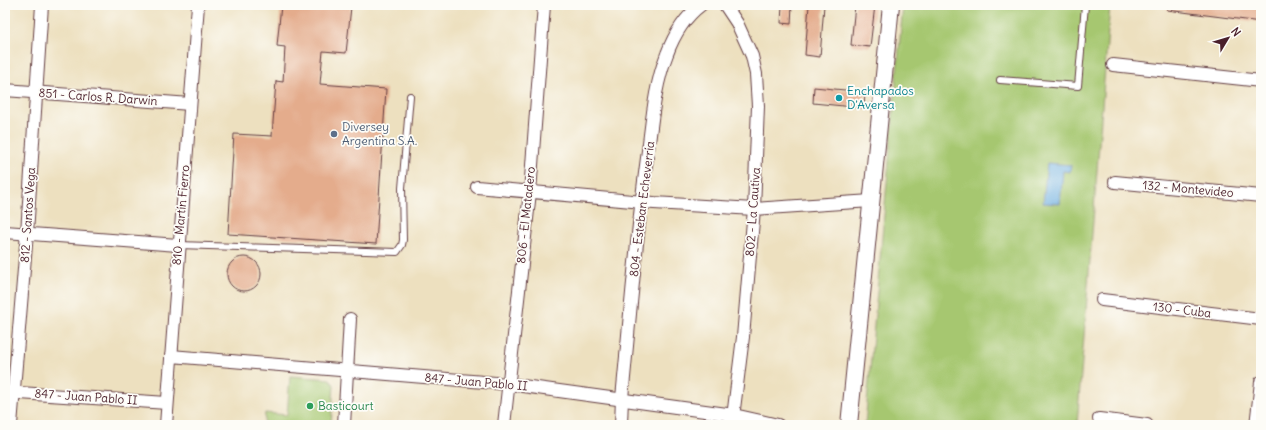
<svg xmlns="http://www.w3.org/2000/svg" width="1266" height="430" font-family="Delius,sans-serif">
  <rect width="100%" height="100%" fill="#fdfcf7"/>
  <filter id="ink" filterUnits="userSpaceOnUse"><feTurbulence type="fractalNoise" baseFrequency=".025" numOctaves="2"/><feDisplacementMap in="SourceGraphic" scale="8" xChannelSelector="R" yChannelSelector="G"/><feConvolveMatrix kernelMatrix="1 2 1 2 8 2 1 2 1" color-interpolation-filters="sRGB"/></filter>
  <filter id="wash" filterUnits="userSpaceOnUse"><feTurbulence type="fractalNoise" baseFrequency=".012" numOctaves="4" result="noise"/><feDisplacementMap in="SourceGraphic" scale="16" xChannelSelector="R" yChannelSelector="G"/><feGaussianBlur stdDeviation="0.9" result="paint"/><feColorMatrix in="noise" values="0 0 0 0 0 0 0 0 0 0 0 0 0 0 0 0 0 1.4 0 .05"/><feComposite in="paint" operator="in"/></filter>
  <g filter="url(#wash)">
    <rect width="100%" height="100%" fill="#ede0bf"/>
    <g fill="#a6c76f" stroke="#78734d">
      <polygon points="903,5 1110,5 1077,425 865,425"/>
      <polygon points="290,376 330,379 334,385 331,425 264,425 265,413 287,415"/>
    </g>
    <polygon fill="#6dafe1" stroke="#5c6786" points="1047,163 1071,165 1070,172 1063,171 1060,204 1043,203"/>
    <g id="blocks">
      <g fill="#e4ac8c">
        <polygon points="281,5 327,5 351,7 346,53 323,51 320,84 386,89 376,244 228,234 234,134 272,136 276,81 283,82 285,47 277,46"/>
        <polygon points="782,5 792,5 791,24 781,23"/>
        <polygon points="809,5 824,5 820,57 805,55"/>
        <polygon points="855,5 875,5 870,47 851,45"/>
        <polygon points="1168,5 1232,5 1250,7 1251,5 1258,5 1258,9 1261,9 1261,22 1167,10"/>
        <polygon points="814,87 865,92 864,108 813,103"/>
        <circle cx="244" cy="274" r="17"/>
      </g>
    </g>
  </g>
  <g filter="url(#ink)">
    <use href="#blocks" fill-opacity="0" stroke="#623c41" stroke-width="1"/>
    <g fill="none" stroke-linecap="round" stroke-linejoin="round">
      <defs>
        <g id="lane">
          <polyline points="1000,80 1078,86 1085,5"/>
          <polyline points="179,245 397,252 402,245 403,240 402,188 410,96"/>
        </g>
        <g id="street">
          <polyline points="725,5 737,23 752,56 756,74 758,106 754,209 743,337 732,425"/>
          <polyline points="1113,65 1261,81"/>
          <polyline points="5,90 190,104"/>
          <polyline points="1115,182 1261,196"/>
          <polyline points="477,187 654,203 754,209 871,201"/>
          <polyline points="5,232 178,245"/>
          <polyline points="1102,300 1261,319"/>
          <polyline points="171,356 508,384 734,415 778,425"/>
          <polyline points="5,392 167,403"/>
          <polyline points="1099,419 1147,425"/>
          <polyline points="11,425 27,233 42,5"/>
          <polyline points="166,425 198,5"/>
          <polyline points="344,425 350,319"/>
          <polyline points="504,425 530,192 544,5"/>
          <path d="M 621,425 L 622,398 C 630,318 636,238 647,158 C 652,123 654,87 667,54 C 674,35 685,17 701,5"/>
          <polyline points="1256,425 1261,382"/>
        </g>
        <polyline id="secondary" points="849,425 891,5"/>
      </defs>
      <use href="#lane" stroke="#623c41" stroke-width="8"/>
      <use href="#street" stroke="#623c41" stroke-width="14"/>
      <use href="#secondary" stroke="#623c41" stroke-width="18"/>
      <use href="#lane" stroke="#fff" stroke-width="6"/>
      <use href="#street" stroke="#fff" stroke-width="12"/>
      <use href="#secondary" stroke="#fff" stroke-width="16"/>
    </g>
  </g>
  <circle fill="#0f9aa8" stroke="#fdfcf7" stroke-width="1.5" cx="839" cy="98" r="4"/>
  <circle fill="#5c6f8a" stroke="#fdfcf7" stroke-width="1.5" cx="334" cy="134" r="4"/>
  <circle fill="#2e9e5b" stroke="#fdfcf7" stroke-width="1.5" cx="310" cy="406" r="4"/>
  <g text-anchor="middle" stroke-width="3.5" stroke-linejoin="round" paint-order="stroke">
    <g font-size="12" fill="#0d838f" stroke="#fdfcf7" text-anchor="start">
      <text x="847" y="95">Enchapados<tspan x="847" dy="14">D'Aversa</tspan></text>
    </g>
    <g font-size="12" fill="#4a1f2b" stroke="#fdfcf7">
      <text transform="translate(98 97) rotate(4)" y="4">851 - Carlos R. Darwin</text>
      <text transform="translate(1188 189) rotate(5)" y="4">132 - Montevideo</text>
      <text transform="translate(642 209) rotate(-83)" y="4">804 - Esteban Echeverría</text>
      <text transform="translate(753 212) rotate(-86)" y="4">802 - La Cautiva</text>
      <text transform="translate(28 215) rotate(-86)" y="4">812 - Santos Vega</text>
      <text transform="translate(181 215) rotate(-85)" y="4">810 - Martín Fierro</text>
      <text transform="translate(526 215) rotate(-84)" y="4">806 - El Matadero</text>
      <text transform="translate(1182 310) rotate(7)" y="4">130 - Cuba</text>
      <text transform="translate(476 382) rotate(5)" y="4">847 - Juan Pablo II</text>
      <text transform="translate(86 397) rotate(4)" y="4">847 - Juan Pablo II</text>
    </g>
    <g font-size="12" fill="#4e5e75" stroke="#fdfcf7" text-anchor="start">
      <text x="342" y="131">Diversey<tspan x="342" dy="14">Argentina S.A.</tspan></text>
    </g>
    <g font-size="12" fill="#27864d" stroke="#fdfcf7" text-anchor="start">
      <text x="318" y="410">Basticourt</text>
    </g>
  </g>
  <rect width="1266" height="430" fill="none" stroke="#fdfcf7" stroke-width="20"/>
  <g transform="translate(1228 38) rotate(52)" stroke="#fdfcf7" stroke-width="3" paint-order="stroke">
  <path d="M0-3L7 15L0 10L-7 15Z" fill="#4a1f2b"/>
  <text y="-6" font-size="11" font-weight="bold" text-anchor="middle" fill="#4a1f2b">N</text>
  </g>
</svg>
